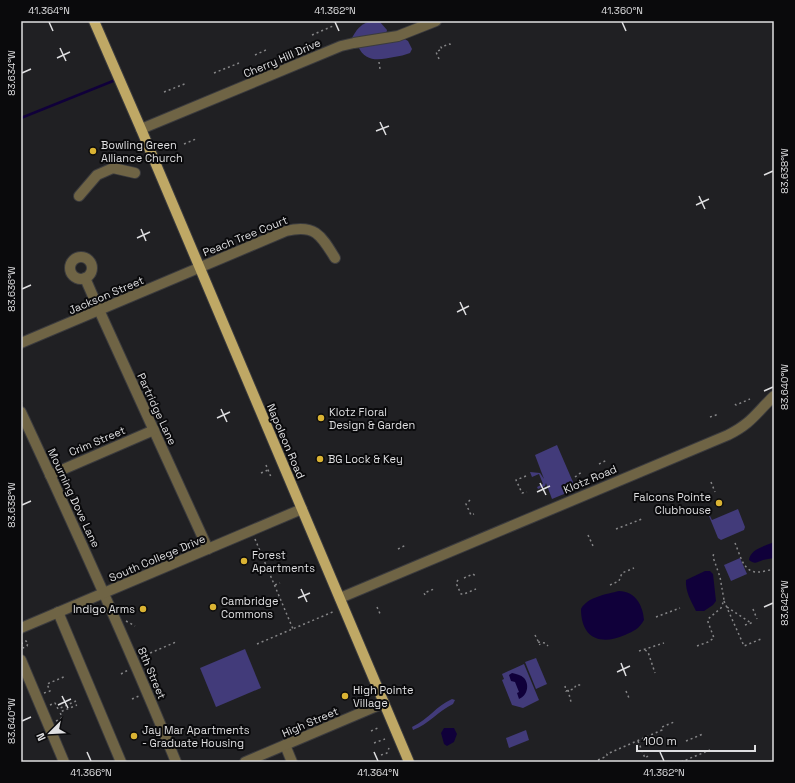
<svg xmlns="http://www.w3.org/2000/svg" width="795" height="783" font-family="'Space Grotesk',sans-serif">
  <rect width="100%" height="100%" fill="#202023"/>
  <g fill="#423b7a">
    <path d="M 374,21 L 380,22 L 387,30 L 386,34 L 351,40 C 356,30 361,22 374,21 Z"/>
    <path d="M 403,38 L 408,41 L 412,49 L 410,53 C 405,55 400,56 394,57 C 380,60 365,63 358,46 Z"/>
    <polygon points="557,445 576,489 552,499 546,483 545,486 538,489 537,487 543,484 539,474 532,477 530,472 540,473 544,479 535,455"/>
    <polygon points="738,509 745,527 744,530 721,540 718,538 709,516 710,516 712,520"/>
    <polygon points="740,558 747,574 731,581 724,565"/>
    <polygon points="245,649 261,688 216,707 200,668"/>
    <polygon points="536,658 547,684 536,689 525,662"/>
    <polygon points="524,664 539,700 523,708 512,705 502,680 504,679 502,674"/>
    <path d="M 452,699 L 455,700 L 453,704 C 438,711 429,724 413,730 L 412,727 C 429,719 436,706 452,699 Z"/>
    <polygon points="526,730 529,740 509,748 506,738"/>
  </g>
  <g fill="#10003a">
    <path d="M 774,542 L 774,558 C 770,559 766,559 763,560 C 757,562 755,565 749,560 C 750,549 765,546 774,542 Z"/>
    <path d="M 705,571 L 710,571 L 713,574 L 716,601 L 713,605 L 704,611 L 696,611 C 691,601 685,591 686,580 Z"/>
    <path d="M 619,591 C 635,591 643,605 644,620 C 639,629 634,631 625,635 C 600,646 581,638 581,609 C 587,597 607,594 619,591 Z"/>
    <path d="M 512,673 C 516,674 521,675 524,678 C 530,685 527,696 519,699 L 517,693 L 519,692 L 515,682 L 511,681 L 509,675 Z"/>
    <polygon points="444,728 454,728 457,734 454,742 447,746 444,744 441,733"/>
  </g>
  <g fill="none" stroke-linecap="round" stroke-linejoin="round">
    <polyline stroke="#10003a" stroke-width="2.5" points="21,118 113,81"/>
    <defs>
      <g id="minor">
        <polyline points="141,129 341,46 354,43 398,36 436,21"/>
        <polyline points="79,196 97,175 113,168 135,173"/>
        <circle cx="81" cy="268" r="11"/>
        <polyline points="85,278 99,310 208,549"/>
        <path d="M 21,343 L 286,231 C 315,224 321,235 335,258"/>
        <path d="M 21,412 C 75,528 128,644 176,762"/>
        <polyline points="50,475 154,430"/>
        <path d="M 340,598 L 728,435 C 752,423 756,413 774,396"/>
        <polyline points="58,612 121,762"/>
        <polyline points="21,628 302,509"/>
        <polyline points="21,660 64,762"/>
        <polyline points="285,745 292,762"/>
        <polyline points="245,762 384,703"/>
      </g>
      <polyline id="major" points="94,21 141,129 409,762"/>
    </defs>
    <use href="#minor" stroke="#3b3b3e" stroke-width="12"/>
    <use href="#major" stroke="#3b3b3e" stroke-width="12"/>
    <g stroke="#868688" stroke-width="1.5" stroke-dasharray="2 3" stroke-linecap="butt">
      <polyline points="312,35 333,26"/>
      <polyline points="255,55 268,49"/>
      <polyline points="439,59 436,52 442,49 441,47 450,44 450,46"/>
      <polyline points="379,62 380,69"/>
      <polyline points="214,73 239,63"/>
      <polyline points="164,92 187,83"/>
      <polyline points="184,144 196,139"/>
      <polyline points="21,400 23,404"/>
      <polyline points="735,404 736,405 750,399"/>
      <polyline points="710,417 719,414"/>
      <polyline points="599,464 607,460"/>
      <polyline points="266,465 271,477"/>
      <polyline points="261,473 268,470"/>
      <polyline points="526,476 516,480 522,493 527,492"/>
      <polyline points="575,477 583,471"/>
      <polyline points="711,482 715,492"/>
      <polyline points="470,500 466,504 471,515 474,514"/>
      <polyline points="616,529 642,519"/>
      <polyline points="588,535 593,546"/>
      <polyline points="255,539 293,629"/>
      <path d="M 735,543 C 740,554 743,573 758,572 C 763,572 769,570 774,569"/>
      <polyline points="398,549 406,545"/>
      <polyline points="464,578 473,574 477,577"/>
      <polyline points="458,580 456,583 461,594 464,594 476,589"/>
      <polyline points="275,585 280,583"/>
      <polyline points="610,585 619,581 622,573 634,568"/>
      <polyline points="425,595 424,593 434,589"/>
      <polyline points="724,601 744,646 761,639"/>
      <polyline points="377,607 381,616"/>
      <polyline points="727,607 751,623"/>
      <polyline points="753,609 757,619"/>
      <polyline points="656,617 680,608"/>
      <polyline points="126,621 135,626"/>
      <polyline points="745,625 754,622"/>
      <polyline points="535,635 540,645"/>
      <polyline points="538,642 545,643 548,646"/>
      <polyline points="21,644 26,641 28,643 27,646 23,648"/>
      <polyline points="257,644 335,611"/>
      <polyline points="697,646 708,642 714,638 708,622 708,619 721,608 724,600 720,577 713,557 714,552"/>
      <polyline points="645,650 648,652 655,673"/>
      <polyline points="639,651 664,643"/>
      <polyline points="141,657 176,642"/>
      <polyline points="121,674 128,670"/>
      <polyline points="565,686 566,691 574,689 576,685 582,685"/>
      <polyline points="568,690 571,702"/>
      <polyline points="626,691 629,698"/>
      <polyline points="44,693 50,691 47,684 66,676"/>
      <polyline points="132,699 139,696"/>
      <polyline points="50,705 55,703 58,709 76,701"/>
      <polyline points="56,721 62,718 60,712 77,705"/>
      <polyline points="371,731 380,727"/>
      <polyline points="638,741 645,758 648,756"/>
      <polyline points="686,741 703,734"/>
      <polyline points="374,743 385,739"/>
      <polyline points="381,755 387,753 389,748"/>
      <polyline points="598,760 607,756 607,754 662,730 662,727 674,722 673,721"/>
      <polyline points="681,762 710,750"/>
    </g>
    <use href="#minor" stroke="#6f6445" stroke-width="10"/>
    <use href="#major" stroke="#bfa865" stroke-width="10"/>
  </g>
  <path fill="none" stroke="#dfdfe1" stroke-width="1.5" d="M 49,22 L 53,31M 335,22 L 339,31M 622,22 L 626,31M 60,48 L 66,61M 57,58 L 70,52M 22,73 L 31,69M 380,122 L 386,135M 376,131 L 389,126M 764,175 L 773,171M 699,196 L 705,209M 696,205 L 709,199M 141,229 L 146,241M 137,238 L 150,232M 22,289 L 31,285M 460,302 L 466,315M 457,312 L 469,306M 764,391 L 773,387M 221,409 L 227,422M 217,418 L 230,412M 540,483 L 546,495M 537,492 L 550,486M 22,505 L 31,501M 301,589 L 307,602M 298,598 L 310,593M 764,607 L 773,603M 621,663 L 626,676M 617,672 L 630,666M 62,696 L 68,708M 58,705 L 71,699M 22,721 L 31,717M 87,752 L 91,761M 374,752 L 378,761M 660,752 L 664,761"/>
  <g fill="#dab333" stroke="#0a0a0c" stroke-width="1.5">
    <circle cx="93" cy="151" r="4"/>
    <circle cx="321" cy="418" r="4"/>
    <circle cx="320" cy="459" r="4"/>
    <circle cx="719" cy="503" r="4"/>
    <circle cx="244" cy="561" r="4"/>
    <circle cx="213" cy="607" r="4"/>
    <circle cx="143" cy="609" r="4"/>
    <circle cx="345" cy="696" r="4"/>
    <circle cx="134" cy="736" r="4"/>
  </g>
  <g text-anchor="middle" stroke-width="4" stroke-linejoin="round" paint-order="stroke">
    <g font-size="11" fill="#dfdfe1" stroke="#0a0a0c">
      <text transform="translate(282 58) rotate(-23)" y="4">Cherry Hill Drive</text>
      <text transform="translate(245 236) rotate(-22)" y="4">Peach Tree Court</text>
      <text transform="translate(106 295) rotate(-23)" y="4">Jackson Street</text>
      <text transform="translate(157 409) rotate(65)" y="4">Partridge Lane</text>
      <text transform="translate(97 441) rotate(-23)" y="4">Crim Street</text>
      <text transform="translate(286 441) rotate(67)" y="4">Napoleon Road</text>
      <text transform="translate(590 479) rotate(-23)" y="4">Klotz Road</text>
      <text transform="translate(74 498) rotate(65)" y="4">Mourning Dove Lane</text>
      <text transform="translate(157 558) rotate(-23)" y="4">South College Drive</text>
      <text transform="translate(152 673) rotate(67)" y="4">8th Street</text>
      <text transform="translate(310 722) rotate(-23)" y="4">High Street</text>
    </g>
    <g font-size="11" fill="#dfdfe1" stroke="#0a0a0c" text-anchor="start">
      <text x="101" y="149">Bowling Green<tspan x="101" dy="13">Alliance Church</tspan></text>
      <text x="329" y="416">Klotz Floral<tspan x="329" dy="13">Design &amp; Garden</tspan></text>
      <text x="328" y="463">BG Lock &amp; Key</text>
      <text x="711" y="501" text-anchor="end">Falcons Pointe<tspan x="711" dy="13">Clubhouse</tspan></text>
      <text x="252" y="559">Forest<tspan x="252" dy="13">Apartments</tspan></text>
      <text x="221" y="605">Cambridge<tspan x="221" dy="13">Commons</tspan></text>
      <text x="135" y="613" text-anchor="end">Indigo Arms</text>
      <text x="353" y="694">High Pointe<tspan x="353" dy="13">Village</tspan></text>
      <text x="142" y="734">Jay Mar Apartments<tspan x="142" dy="13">- Graduate Housing</tspan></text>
    </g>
  </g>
  <rect width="795" height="783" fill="none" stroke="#0a0a0c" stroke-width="44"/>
  <g transform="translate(50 733) rotate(246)" stroke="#0a0a0c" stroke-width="3" paint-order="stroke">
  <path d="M0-3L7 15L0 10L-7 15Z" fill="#dfdfe1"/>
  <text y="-6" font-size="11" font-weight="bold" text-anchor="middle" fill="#dfdfe1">N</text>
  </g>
  <path d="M637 745v6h118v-6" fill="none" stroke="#dfdfe1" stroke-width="2"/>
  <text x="643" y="745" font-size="12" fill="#dfdfe1" stroke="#0a0a0c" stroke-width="3" paint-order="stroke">100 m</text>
  <rect x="22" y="22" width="751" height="739" fill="none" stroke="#dfdfe1" stroke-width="1.5"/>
  <g font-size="10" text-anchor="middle" fill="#dfdfe1">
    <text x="49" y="14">41.364°N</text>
    <text x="335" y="14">41.362°N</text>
    <text x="622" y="14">41.360°N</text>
    <text transform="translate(11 73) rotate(-90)" y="4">83.634°W</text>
    <text transform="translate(784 171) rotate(-90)" y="4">83.638°W</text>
    <text transform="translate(11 289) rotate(-90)" y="4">83.636°W</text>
    <text transform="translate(784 387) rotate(-90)" y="4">83.640°W</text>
    <text transform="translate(11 505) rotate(-90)" y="4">83.638°W</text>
    <text transform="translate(784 603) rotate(-90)" y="4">83.642°W</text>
    <text transform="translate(11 721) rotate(-90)" y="4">83.640°W</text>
    <text x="91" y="776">41.366°N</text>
    <text x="378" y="776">41.364°N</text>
    <text x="664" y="776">41.362°N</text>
  </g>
</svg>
